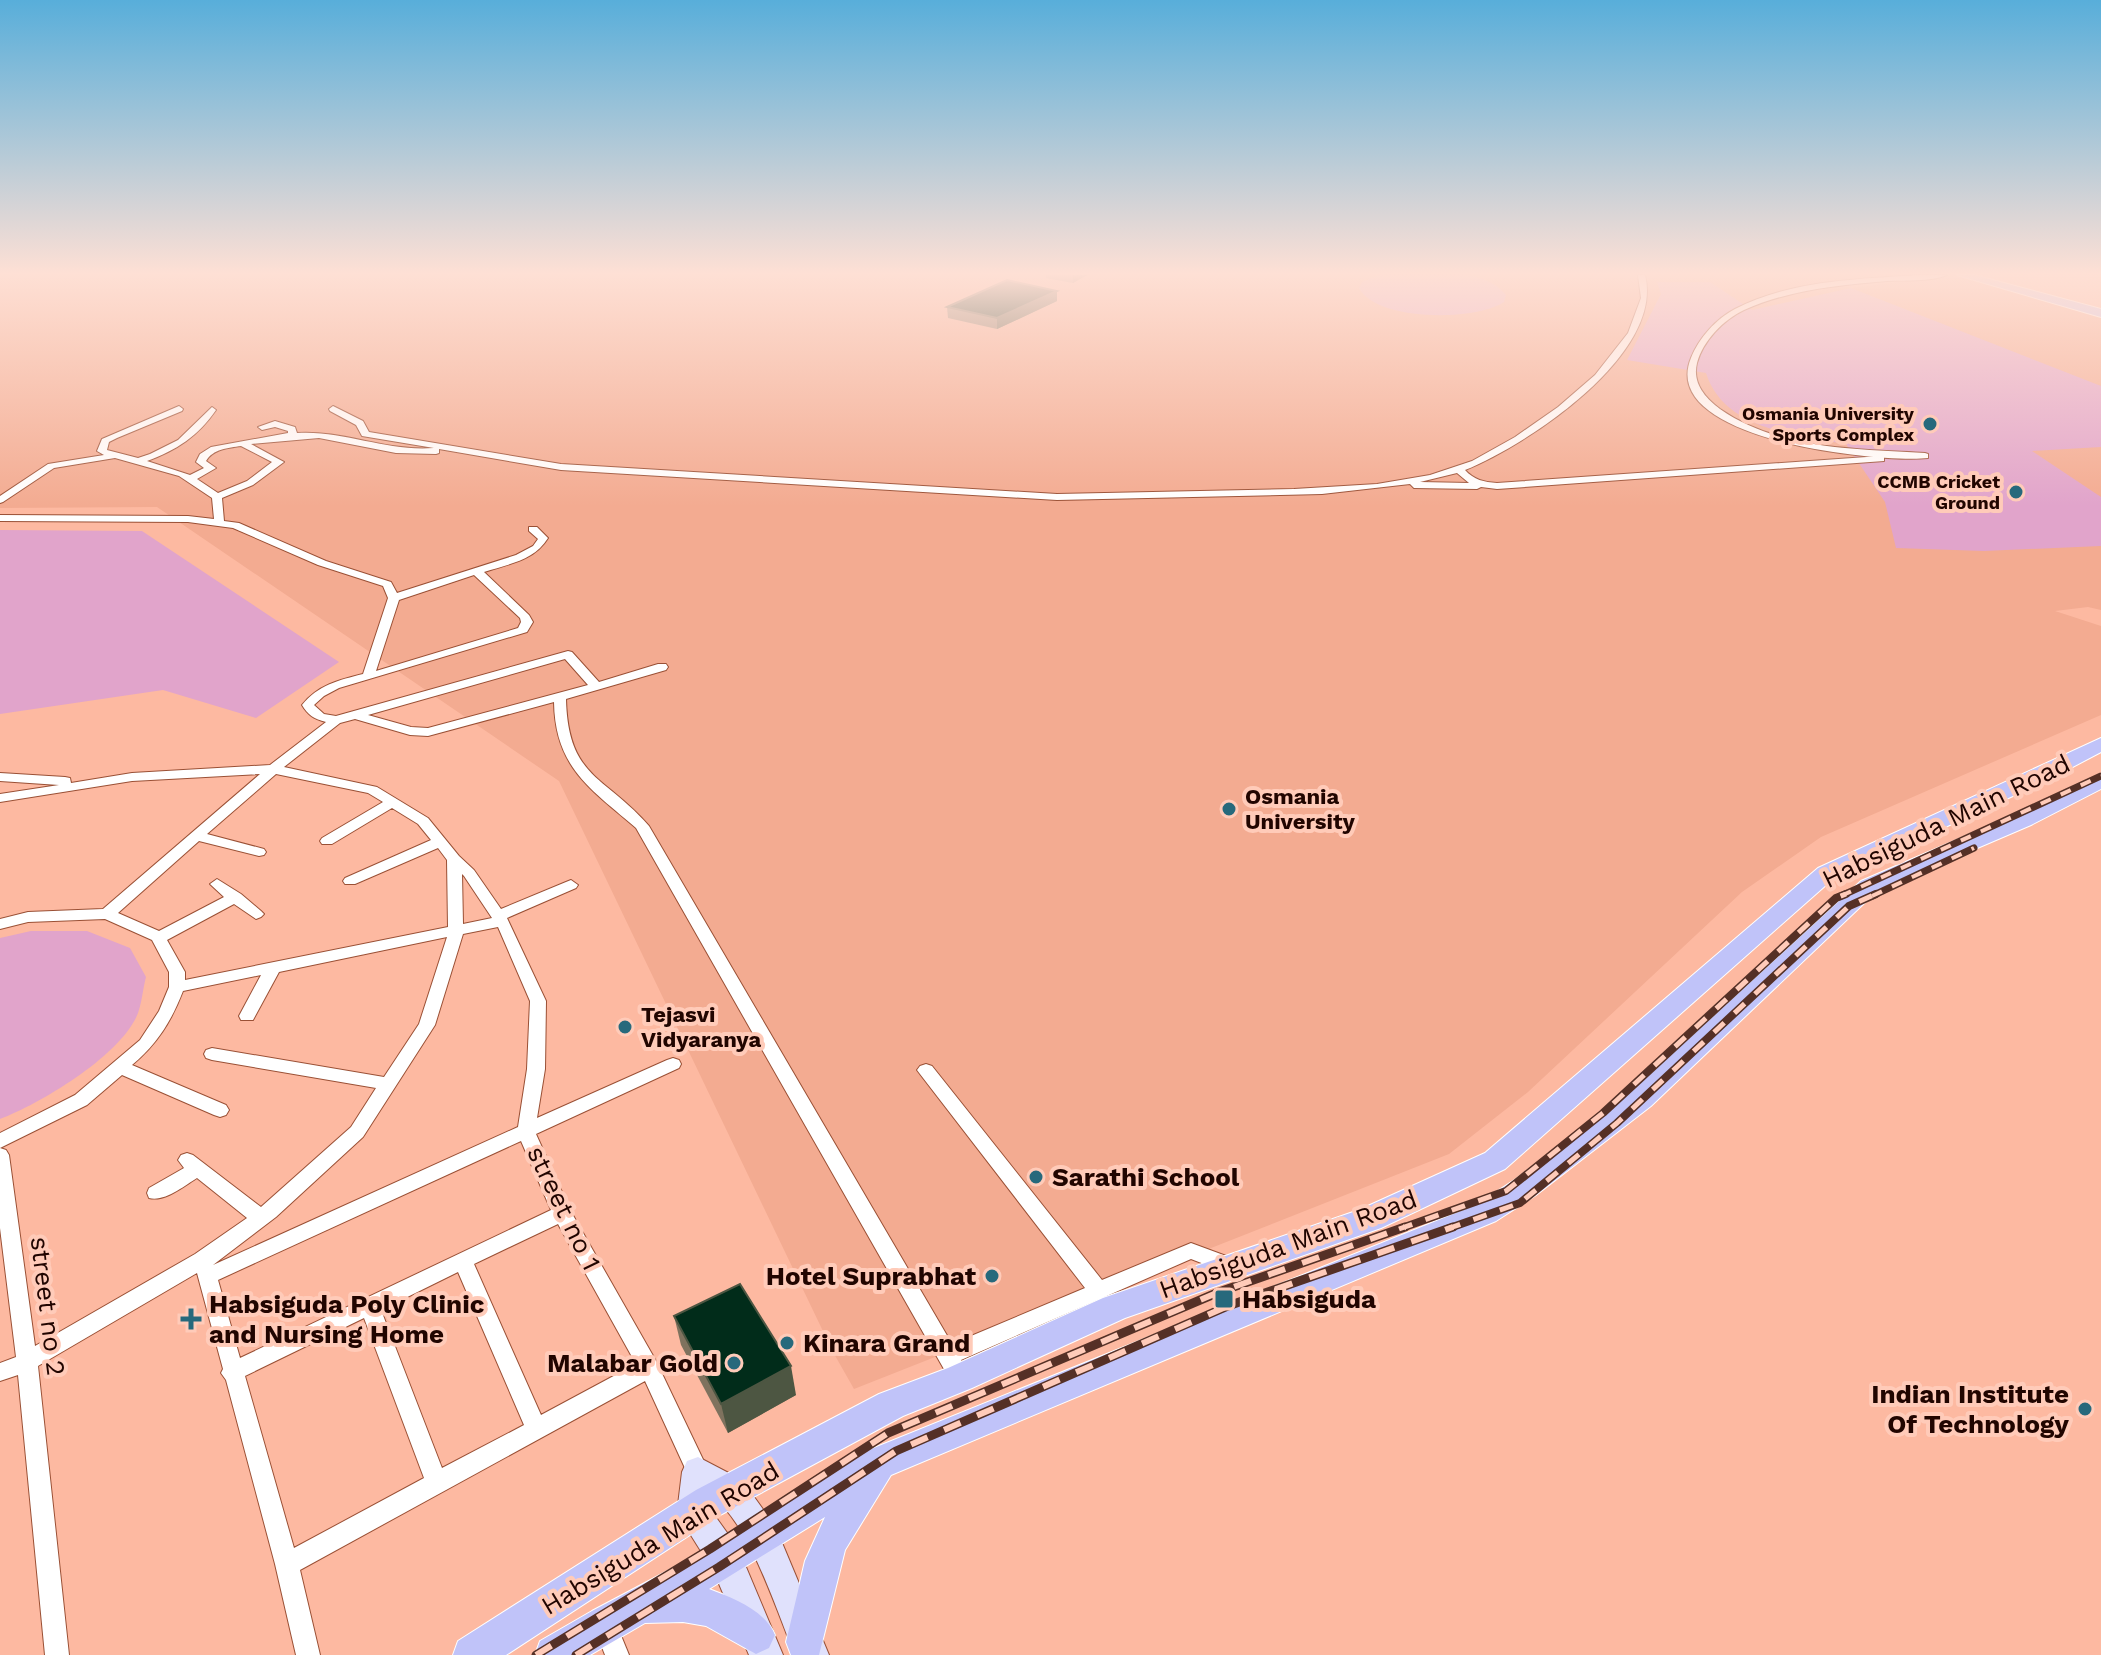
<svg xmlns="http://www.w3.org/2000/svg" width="2101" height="1655" font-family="'Work Sans',sans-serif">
  <rect width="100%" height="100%" fill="#fdb9a1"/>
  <polygon fill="#f3ab91" points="0,275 1911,275 1838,282 1851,288 1956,275 2101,316 2101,610 2088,607 2055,611 2101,626 2101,715 1821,837 1742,892 1528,1092 1449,1154 854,1389 833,1352 559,781 157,507 0,508"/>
  <g fill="#e1a4cb">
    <path d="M 1379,275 C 1416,275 1480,263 1506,295 L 1504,302 C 1476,321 1377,322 1359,288 L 1362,282 Z"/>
    <path d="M 1657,282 L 1710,282 L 1752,310 L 1851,288 L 2101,386 L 2101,447 L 2032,451 L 2101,497 L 2101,546 L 1984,551 L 1896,548 L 1885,502 L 1846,444 C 1796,435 1724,430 1706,373 L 1627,360 L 1661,294 Z"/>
    <polygon points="0,530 142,531 339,662 256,718 163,690 0,714"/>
    <path d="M 31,931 L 87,931 L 130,948 L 146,977 C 143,988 142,1002 138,1013 C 122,1055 40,1104 0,1119 L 0,938 Z"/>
  </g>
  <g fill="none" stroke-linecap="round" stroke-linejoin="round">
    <defs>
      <g id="street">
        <path d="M 1638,275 L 1645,275 C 1665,354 1527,445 1465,470 C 1474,480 1484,482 1497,483 L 1881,456 L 1884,457 L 1884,461 L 1497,489 L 1481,487 L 1477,489 L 1414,488 L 1410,484 L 1322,494 L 1057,500 L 561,470 L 439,449 L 439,453 L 436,454 L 396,453 L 319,438 L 251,444 L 284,462 L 253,485 L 222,498 L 224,521 L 239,523 L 326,561 L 391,582 L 397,593 L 516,555 L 533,546 L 538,539 L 529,531 L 529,527 L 537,527 L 548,538 C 534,561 508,564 484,572 L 529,615 L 533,622 L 527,632 L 339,688 L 324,696 L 314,705 L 324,714 L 336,716 L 568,651 L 572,652 L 599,682 L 658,664 L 666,664 L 668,667 L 666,670 L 566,699 C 568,779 605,775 649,826 L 952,1344 L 1085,1288 L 920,1074 L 917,1070 L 920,1066 L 926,1064 L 932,1066 L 1102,1280 L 1191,1243 L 1237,1260 L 1240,1266 L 1237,1272 L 1230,1274 L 1191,1259 L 961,1360 L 970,1378 L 967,1385 L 960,1387 L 953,1385 L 636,828 C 591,789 555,768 554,702 L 428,736 L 410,735 L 355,719 L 340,723 L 284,767 L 377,787 L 428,818 L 459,856 L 474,870 L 501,909 L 566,882 L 571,880 L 578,885 L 576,888 L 507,918 L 546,1001 L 545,1069 L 537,1118 L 667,1060 L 673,1058 L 679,1060 L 681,1064 L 679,1068 L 536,1134 L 570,1210 L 656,1361 L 709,1472 L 706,1479 L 698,1483 L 690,1479 L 645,1381 L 300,1570 L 320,1655 L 296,1655 L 275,1564 L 226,1380 L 221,1373 L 223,1369 L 197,1273 L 38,1366 L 69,1655 L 45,1655 L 18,1375 L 0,1381 L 0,1363 L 16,1357 L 0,1228 L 0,1148 L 6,1150 L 9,1155 L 35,1346 L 195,1254 L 247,1218 L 197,1178 C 184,1186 165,1202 149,1198 L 147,1193 L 149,1188 L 184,1168 L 178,1160 L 181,1155 L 187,1153 L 193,1155 L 261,1207 L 351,1127 L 376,1088 L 212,1060 L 206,1058 L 204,1054 L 206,1050 L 212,1048 L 384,1077 L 419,1024 L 447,937 L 279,972 L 253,1020 L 241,1020 L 239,1016 L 261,975 L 183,991 C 171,1022 157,1044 132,1065 L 226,1105 L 229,1110 L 226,1115 L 220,1117 L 214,1115 L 122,1075 L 87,1105 L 0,1148 L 0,1133 L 75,1095 L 140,1040 L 159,1011 L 169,987 L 169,972 L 152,940 L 105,919 L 28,922 L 0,929 L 0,919 L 28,912 L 103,909 L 260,774 L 132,781 L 0,802 L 0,794 L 59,785 L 0,781 L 0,773 L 65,777 L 70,778 L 71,783 L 132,773 L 270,765 L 326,722 C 314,719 308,715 302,705 C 318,685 339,680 363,674 L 388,598 L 383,586 L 318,565 L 233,528 L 188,522 L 0,521 L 0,515 L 188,516 L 214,519 L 212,498 L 179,476 L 115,458 L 54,468 L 3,502 L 0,503 L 0,496 L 48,464 L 104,455 L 97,451 L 102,439 L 179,406 L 183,409 L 182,411 L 117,438 L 109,442 L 107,450 L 138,458 L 150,454 L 178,440 L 212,407 L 216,410 C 198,436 177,450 147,461 L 190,475 L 204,468 L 196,462 L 200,454 L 211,447 L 288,433 L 288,431 L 275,427 L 262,430 L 258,427 L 275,421 L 295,427 L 297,433 C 344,430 387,452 434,448 L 362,436 L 356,425 L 330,411 L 329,409 L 333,406 L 363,421 L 369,432 L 561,464 L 1057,494 L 1294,489 L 1377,484 L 1430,475 L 1472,461 L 1515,437 L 1558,407 L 1595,375 L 1628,333 L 1641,298 ZM 241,446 L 272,462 L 247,481 L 218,493 L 197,479 L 216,468 L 206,461 C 213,449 228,448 241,446 ZM 1457,473 L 1469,483 L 1420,482 ZM 474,575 L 520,618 L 521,622 L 518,628 L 376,671 L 399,600 ZM 565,659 L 588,685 L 428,728 L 411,727 L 368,715 ZM 276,774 L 368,793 L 383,802 L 322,838 L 320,841 L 322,844 L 332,844 L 392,808 L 418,824 L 431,840 L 345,878 L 343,881 L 345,884 L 355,884 L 438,848 L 447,860 L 448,927 L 185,980 L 185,972 L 167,940 L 234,904 L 256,919 L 261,917 L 264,914 L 261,911 L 241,894 L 217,879 L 210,884 L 224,897 L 159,931 L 118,913 L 199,841 L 259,856 L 264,855 L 266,852 L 264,849 L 207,834 ZM 462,874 L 464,876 L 492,918 L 463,924 ZM 498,927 L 530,1001 L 527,1069 L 518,1127 L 213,1265 L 276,1217 L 363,1137 L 435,1025 L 463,934 ZM 521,1141 L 551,1210 L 240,1358 L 218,1280 ZM 558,1224 L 636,1364 L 541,1415 L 474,1264 ZM 458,1272 L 524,1425 L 442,1468 L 381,1310 ZM 364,1318 L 424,1478 L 294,1548 L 245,1376 Z"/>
        <path d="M 1920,275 L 1947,275 C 1930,282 1905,280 1887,281 C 1839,285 1788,290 1744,310 C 1723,320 1703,341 1697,363 C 1692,383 1705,398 1720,409 C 1779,450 1856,449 1925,453 L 1928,454 L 1928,458 C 1881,463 1657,441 1691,358 C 1699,338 1716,319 1735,309 C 1790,280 1860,279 1920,275 Z"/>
        <polygon points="605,1612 613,1616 629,1655 605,1655 593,1624 597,1616"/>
      </g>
      <path id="secondary" d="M 698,1457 L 742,1480 L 775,1526 L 829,1655 L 795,1655 C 778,1615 748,1518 711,1497 L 710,1509 L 738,1548 L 783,1655 L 749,1655 L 714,1572 L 677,1513 L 682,1472 L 687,1461 Z"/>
      <g id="primary">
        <polygon points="1957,275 1974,275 2101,309 2101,317"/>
        <polygon points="2101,738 2101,752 2050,779 1834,878 1505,1169 1381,1228 1125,1318 972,1388 903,1416 722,1514 506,1655 453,1655 458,1641 696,1490 879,1394 948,1368 1103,1298 1359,1210 1485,1153 1818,868"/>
        <path d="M 2101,775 L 2101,789 L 2031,825 L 1877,891 L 1651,1106 L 1536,1195 L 1496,1221 L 891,1475 L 845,1550 L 819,1655 L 791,1655 L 786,1642 L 805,1561 L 825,1517 L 709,1589 C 733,1598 765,1610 775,1635 L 769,1648 L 756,1654 L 706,1626 L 683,1622 L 645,1623 L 590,1655 L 535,1655 L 540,1641 L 592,1611 L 713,1547 L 869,1450 L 1476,1205 L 1516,1179 L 1631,1092 L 1861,881 L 2015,815 Z"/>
      </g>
    </defs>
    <use href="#street" stroke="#9a5035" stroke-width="2"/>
    <use href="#secondary" stroke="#9a5035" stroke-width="2"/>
    <use href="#primary" stroke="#fff" stroke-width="2"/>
    <use href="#street" fill="#fff" fill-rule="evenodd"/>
    <use href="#secondary" fill="#e0e1fc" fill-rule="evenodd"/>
    <use href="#primary" fill="#c0c3f9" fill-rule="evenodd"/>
    <defs>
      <g id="rail-far2">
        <polyline points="1841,896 2101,776"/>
        <polyline points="1872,896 1974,848"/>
      </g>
      <g id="rail-far1">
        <polyline points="1399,1229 1506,1191 1603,1113 1836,898 1846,894"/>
        <polyline points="1447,1229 1520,1203 1617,1123 1849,906 1876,894"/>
      </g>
      <g id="rail">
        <polyline points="536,1655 710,1549 888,1433 1219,1292 1405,1227"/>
        <polyline points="576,1655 719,1567 896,1451 1228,1306 1453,1227"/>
      </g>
    </defs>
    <use href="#rail-far2" stroke="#553026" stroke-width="7"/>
    <use href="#rail-far1" stroke="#553026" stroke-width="8"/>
    <use href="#rail" stroke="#553026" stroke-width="9"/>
    <use href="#rail-far2" stroke="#ffcbb9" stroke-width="4" stroke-dasharray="11" stroke-linecap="butt"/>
    <use href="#rail-far1" stroke="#ffcbb9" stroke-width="5" stroke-dasharray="14" stroke-linecap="butt"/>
    <use href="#rail" stroke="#ffcbb9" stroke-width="6" stroke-dasharray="18" stroke-linecap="butt"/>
  </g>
  <g fill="#7f725e">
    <polygon points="1046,275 1087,275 1073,283 1046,278"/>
    <polygon points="1057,301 997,329 948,318 947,307"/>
    <polygon points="674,1316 796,1395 728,1433 681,1345"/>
  </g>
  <g fill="#4d5642">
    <polygon points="1073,275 1087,275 1073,283"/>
    <polygon points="1057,291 1057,301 997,329 997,318"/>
    <polygon points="791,1366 796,1395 728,1433 721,1404"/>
  </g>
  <g fill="#012c1a" stroke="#4d5642" stroke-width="2">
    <polygon points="1007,280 1057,291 997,318 947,307"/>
    <polygon points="740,1284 791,1366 721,1404 674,1316"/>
  </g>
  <linearGradient id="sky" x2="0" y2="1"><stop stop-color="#58aeda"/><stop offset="0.54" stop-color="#fee0d5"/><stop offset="1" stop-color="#fee0d5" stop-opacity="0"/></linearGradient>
  <rect width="2101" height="506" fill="url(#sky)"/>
  <g fill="#27697c" stroke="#ffcbb9" stroke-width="3">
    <circle cx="1930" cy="424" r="8"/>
    <circle cx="2016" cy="492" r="8"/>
    <circle cx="1229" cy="809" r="8"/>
    <circle cx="625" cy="1027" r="8"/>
    <circle cx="1036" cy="1177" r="8"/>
    <circle cx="992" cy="1276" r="8"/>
    <rect x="1214" y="1289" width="20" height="20" rx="4"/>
    <path d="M187 1307h8v8h8v8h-8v8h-8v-8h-8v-8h8z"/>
    <circle cx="787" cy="1343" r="8"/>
    <circle cx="734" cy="1363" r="8"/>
    <circle cx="2085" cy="1409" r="8"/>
  </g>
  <g text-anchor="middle" stroke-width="8" stroke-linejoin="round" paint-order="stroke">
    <g font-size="18" font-weight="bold" fill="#210500" stroke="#ffcbb9" text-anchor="end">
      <text x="1914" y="420">Osmania University<tspan x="1914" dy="21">Sports Complex</tspan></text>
      <text x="2000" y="488">CCMB Cricket<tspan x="2000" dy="21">Ground</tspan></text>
    </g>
    <g font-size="22" font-weight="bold" fill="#210500" stroke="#ffcbb9" text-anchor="start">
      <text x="1245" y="804">Osmania<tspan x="1245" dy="25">University</tspan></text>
      <text x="641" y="1022">Tejasvi<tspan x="641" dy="25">Vidyaranya</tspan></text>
    </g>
    <g font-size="26" fill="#210500" stroke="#ffcbb9">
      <text transform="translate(1946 821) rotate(-26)" y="9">Habsiguda Main Road</text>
      <text transform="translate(564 1208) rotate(64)" y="9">street no 1</text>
      <text transform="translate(1288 1244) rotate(-20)" y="9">Habsiguda Main Road</text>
      <text transform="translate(48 1306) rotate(83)" y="9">street no 2</text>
      <text transform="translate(660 1538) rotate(-31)" y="9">Habsiguda Main Road</text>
    </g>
    <g font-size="26" font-weight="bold" fill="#210500" stroke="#ffcbb9" text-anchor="start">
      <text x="1052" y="1186">Sarathi School</text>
      <text x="976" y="1285" text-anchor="end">Hotel Suprabhat</text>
      <text x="1242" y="1308">Habsiguda</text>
      <text x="209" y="1313">Habsiguda Poly Clinic<tspan x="209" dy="30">and Nursing Home</tspan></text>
      <text x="803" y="1352">Kinara Grand</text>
      <text x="718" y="1372" text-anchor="end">Malabar Gold</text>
      <text x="2069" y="1403" text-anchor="end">Indian Institute<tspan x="2069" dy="30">Of Technology</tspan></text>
    </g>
  </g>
</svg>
